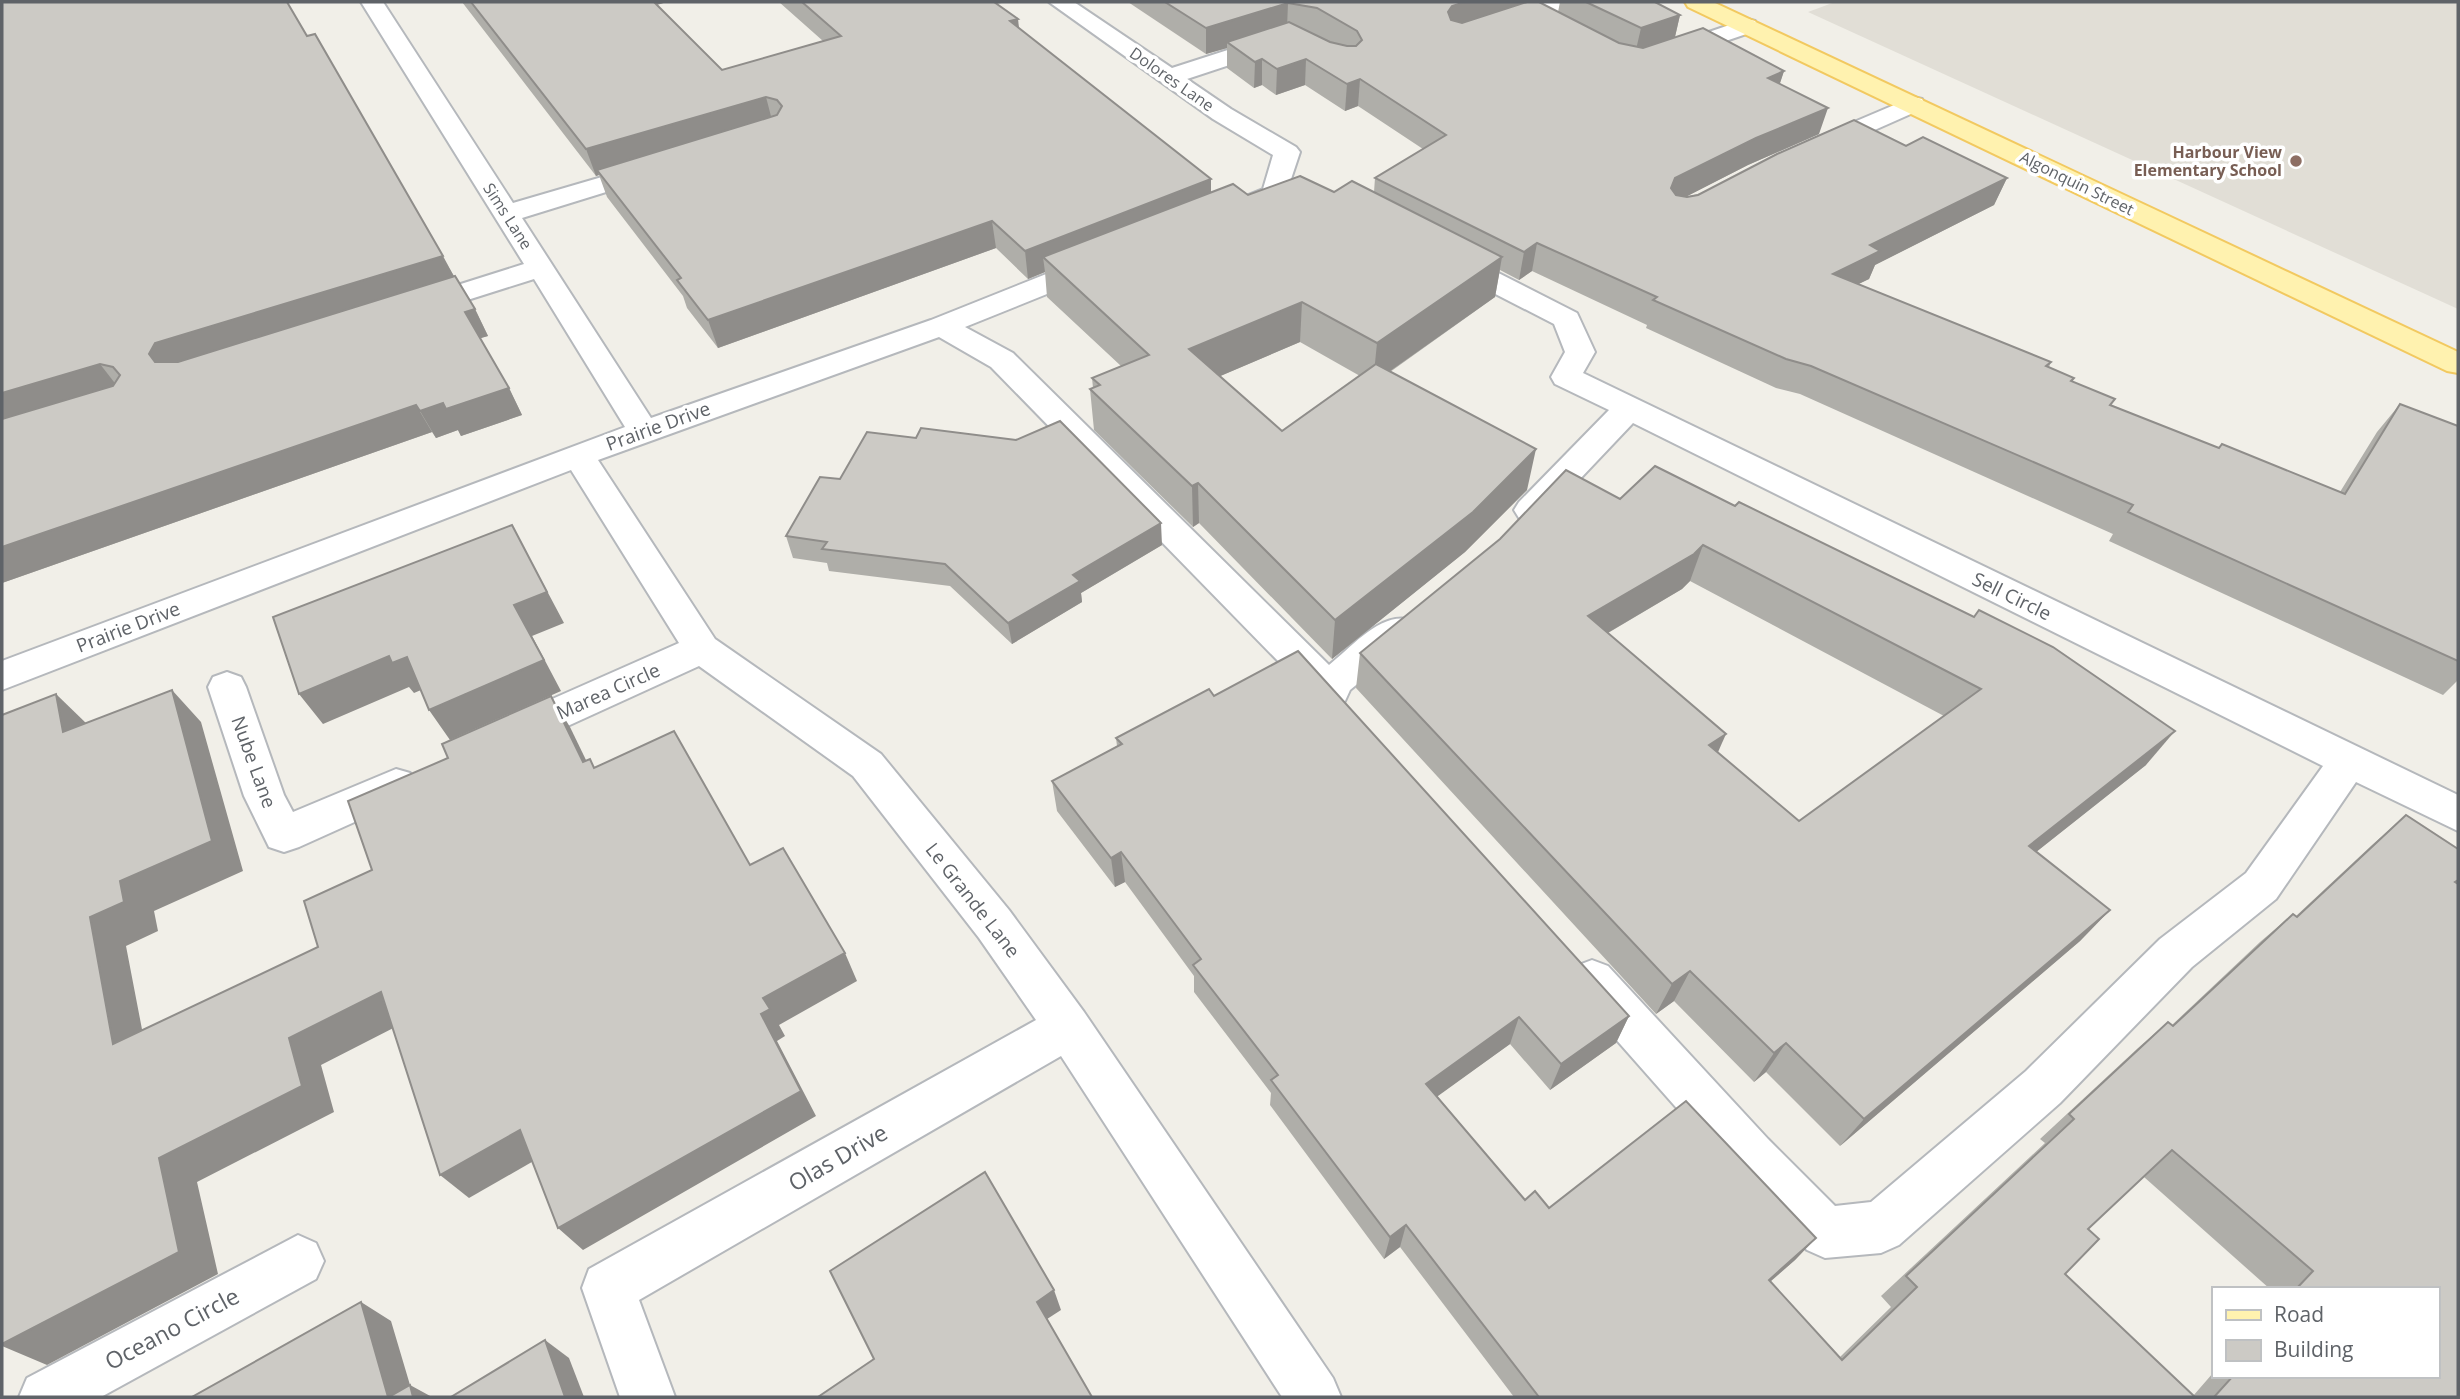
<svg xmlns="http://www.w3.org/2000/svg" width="2460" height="1399" font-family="'Open Sans',sans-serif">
  <rect width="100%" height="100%" fill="#f1efe8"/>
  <polygon fill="#e1ded6" points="1835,2 2458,2 2458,309 1808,12"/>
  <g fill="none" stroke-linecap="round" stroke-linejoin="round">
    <defs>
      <g id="minor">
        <path d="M 361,2 L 383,2 L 513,203 L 643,165 L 652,162 L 661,165 L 665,170 L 661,175 L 522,218 L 651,418 L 931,320 L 1084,259 L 1094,257 L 1104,259 L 1108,265 L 1104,271 L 965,327 L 1013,353 L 1329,665 C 1352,647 1381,611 1411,620 L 1416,630 L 1411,640 L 1350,690 L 1345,701 L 1331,706 L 1317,701 L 991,367 L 939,337 L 598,460 L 715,639 L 881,754 L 1009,910 L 1084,1012 L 1333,1378 L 1341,1397 L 1282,1397 L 1061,1056 L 639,1300 L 675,1397 L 620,1397 L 582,1288 L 589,1269 L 1036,1020 L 979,938 L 853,776 L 699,666 L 526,745 L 512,749 L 498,745 L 492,734 L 498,723 L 679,643 L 571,470 L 2,690 L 2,661 L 625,427 L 534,279 L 417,316 L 407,313 L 402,307 L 407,301 L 524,264 Z"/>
        <path d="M 1049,2 L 1074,2 L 1172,68 L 1268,37 L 1284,37 L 1287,42 L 1284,47 L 1187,79 L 1231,109 L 1296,147 L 1300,152 L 1284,200 C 1266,207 1245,221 1226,216 L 1222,210 L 1226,204 L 1263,189 L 1273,155 L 1213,119 Z"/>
        <polygon points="1547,2 1579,2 1576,7 1509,30 1493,30 1490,25 1493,20"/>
        <polygon points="1747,19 1755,21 1758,26 1755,31 1670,60 1662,58 1658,53 1662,48"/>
        <polygon points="1913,97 1922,99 1925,104 1922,109 1825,152 1816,155 1807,152 1803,147 1807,142"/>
        <polygon points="1451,252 1461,254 1577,313 1595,352 1583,373 2458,795 2458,831 2356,782 2276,899 2192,967 2060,1103 1899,1245 1881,1253 1825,1258 1807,1250 1734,1173 1576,994 1569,980 1576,966 1592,960 1608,966 1768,1139 1835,1206 1871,1202 2026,1071 2160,939 2246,873 2323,766 1633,423 1543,518 1531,521 1519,518 1514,510 1519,502 1609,410 1555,384 1551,377 1565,352 1554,324 1441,266 1437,260 1441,254"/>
        <polygon points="227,672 241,677 246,687 284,795 293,812 396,769 410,773 416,785 410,797 299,847 284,852 269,847 244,796 208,687 213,677"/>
        <polygon points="298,1235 316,1243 324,1261 316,1279 101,1397 19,1397 27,1378"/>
      </g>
      <polygon id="major" points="1685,2 1713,2 2458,352 2458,373 2447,371 1688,7"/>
    </defs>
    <use href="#minor" stroke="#b5b8bc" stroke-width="4"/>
    <use href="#major" stroke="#f2c960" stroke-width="4"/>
    <use href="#minor" fill="#fff" fill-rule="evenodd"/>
    <use href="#major" fill="#fff2af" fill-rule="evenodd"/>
  </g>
  <g fill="#afaea9" fill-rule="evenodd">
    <polygon points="2,2 307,36 454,276 475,309 488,336 480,338 509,388 522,415 461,436 458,430 436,438 432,432 2,583"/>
    <path d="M 462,2 L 667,2 L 657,5 L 722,70 L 823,41 L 779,2 L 1006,2 L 997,4 L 1019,28 L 1211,179 L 1211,192 L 1248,195 L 1334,192 L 1374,192 L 1375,178 L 1423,149 L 1358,106 L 1345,111 L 1305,85 L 1276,95 L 1262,85 L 1254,88 L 1227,68 L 1227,48 L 1206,54 L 1128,2 L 1540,2 L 1558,12 L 1560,2 L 1655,2 L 1680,15 L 1675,37 L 1784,71 L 1780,83 L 1819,134 L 1748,165 L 1685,197 L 1906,146 L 2007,178 L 1994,205 L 1875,265 L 1869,279 L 1858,284 L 2051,362 L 2049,367 L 2074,378 L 2072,382 L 2115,399 L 2111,405 L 2219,448 L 2340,492 L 2377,432 L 2400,404 L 2458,426 L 2458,680 L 2443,695 L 2109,541 L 2113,534 L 1800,394 L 1776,388 L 1646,328 L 1647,325 L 1532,271 L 1519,280 L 1500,270 L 1495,297 L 1390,372 L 1527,490 L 1465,552 L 1332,659 L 1199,523 L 1193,527 L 1094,430 L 1090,389 L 1093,388 L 1092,378 L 1121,366 L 1047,297 L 1045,272 L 1028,279 L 996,248 L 718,348 L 687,308 L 683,296 L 607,197 L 599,175 L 596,176 ZM 1300,342 L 1360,376 L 1282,431 L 1220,376 Z"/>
    <path d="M 1620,499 L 1735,506 L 2146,765 L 2036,852 L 2110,910 L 2080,941 L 1840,1146 L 1766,1072 L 1754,1082 L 1674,1001 L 1656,1014 L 1356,688 L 1360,653 ZM 1690,581 L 1944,716 L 1799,821 L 1718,753 L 1608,633 L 1682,589 Z"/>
    <polygon points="786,536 1162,545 1081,593 1082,602 1012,644 950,586 829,571 827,563 793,558"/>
    <path d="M 1214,696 L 1629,1016 L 1616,1043 L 1550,1090 L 1510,1044 L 1437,1096 L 1525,1200 L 1549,1208 L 1816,1238 L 1795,1260 L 1770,1282 L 1840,1357 L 1891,1307 L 1881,1296 L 2045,1143 L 2040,1139 L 2138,1048 L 2168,1022 L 2172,1025 L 2260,942 L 2293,914 L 2296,916 L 2372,845 L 2406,815 L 2455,882 L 2458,1397 L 1514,1397 L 1400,1247 L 1384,1259 L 1270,1105 L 1271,1093 L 1194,992 L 1194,976 L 1125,882 L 1115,887 L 1057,811 L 1052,781 L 1117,746 L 1116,738 ZM 2144,1177 L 2270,1289 L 2437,1289 L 2437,1376 L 2213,1376 L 2213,1373 L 2193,1396 L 2065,1274 L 2088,1229 Z"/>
  </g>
  <g fill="#8f8d8a">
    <polygon points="641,2 667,2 643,8"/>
    <polygon points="1465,2 1540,2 1449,32 1448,12 1452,6"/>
    <polygon points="1288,3 1287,28 1227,42 1227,48 1206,54 1206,28"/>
    <polygon points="1680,15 1674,41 1635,54 1641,28"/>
    <polygon points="1018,19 1021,45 1010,21"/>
    <polygon points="1262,59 1262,85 1254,88 1255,62"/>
    <polygon points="1306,59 1305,85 1276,95 1277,69"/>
    <polygon points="1784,71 1775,98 1768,78"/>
    <polygon points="1360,79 1358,106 1345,111 1347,84"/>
    <polygon points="766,97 773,124 597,170 599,175 596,176 586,149"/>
    <polygon points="1828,108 1819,134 1748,165 1668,206 1671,188 1675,178 1756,138"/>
    <polygon points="2007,178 1994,205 1875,265 1869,279 1822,302 1833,274 1870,245"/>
    <polygon points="1211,179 1211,206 1043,257 1045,272 1028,279 1025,251"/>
    <polygon points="992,221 996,248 718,348 708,320"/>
    <polygon points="1537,243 1532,271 1519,280 1524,252"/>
    <polygon points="443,256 457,282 175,390 149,354 155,343"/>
    <polygon points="1502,257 1495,297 1373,383 1377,343"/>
    <polygon points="1302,302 1300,342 1190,389 1189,349"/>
    <polygon points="475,309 488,336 478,339 465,312"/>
    <polygon points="100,364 121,391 2,427 2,393"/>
    <polygon points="509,388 522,415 461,436 458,430 436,438 420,411 443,403"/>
    <polygon points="416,405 432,432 2,583 2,547"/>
    <polygon points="1536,449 1527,490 1465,552 1332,659 1335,620"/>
    <polygon points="1198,483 1199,523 1193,527 1192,486"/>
    <polygon points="1161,523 1162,545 1081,593 1082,602 1012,644 1008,623 1073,575"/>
    <polygon points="512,525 564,623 532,636 561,691 450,740 429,710 514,605"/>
    <polygon points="1703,545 1690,581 1682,589 1577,651 1588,616"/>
    <polygon points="389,656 407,657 428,687 414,693 409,687 323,724 299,694"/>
    <polygon points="172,690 201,722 243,871 154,911 158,931 126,946 150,1071 113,1044 90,917 120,881"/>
    <polygon points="56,694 89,726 63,732"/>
    <polygon points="551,696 570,727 602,793 583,762"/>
    <polygon points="2175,731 2146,765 2002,879 2029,846"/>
    <polygon points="1726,734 1711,768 1709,745"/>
    <polygon points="1121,852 1125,882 1115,887 1111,858"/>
    <polygon points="2110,910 2080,941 1840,1146 1864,1119"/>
    <polygon points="845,953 857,981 779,1025 785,1036 777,1041 816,1116 583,1250 558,1228 761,1014 763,998"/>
    <polygon points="1690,971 1674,1001 1656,1014 1672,984"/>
    <polygon points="381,992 409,1020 321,1065 334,1112 197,1182 218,1274 47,1365 2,1346 2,1344 159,1158 289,1038"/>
    <polygon points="1629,1016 1616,1043 1550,1090 1561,1064"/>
    <polygon points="1519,1017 1510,1044 1420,1109 1426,1084"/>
    <polygon points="1786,1043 1766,1072 1754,1082 1774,1053"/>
    <polygon points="520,1130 544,1155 469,1198 440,1175"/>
    <polygon points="1406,1225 1400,1247 1384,1259 1390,1237"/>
    <polygon points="1816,1238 1795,1260 1749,1300 1769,1280"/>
    <polygon points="1054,1290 1061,1310 1044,1321 1037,1302"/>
    <polygon points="361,1302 391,1321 410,1385 432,1397 388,1397"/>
    <polygon points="545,1340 569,1358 584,1397 565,1397"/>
  </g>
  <g fill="#cccac5" stroke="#8f8d8a" stroke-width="2" fill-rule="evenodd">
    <polygon points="2,2 287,2 307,36 315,34 443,256 155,343 149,354 155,362 178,362 455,276 475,309 465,312 509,388 446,409 443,403 420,411 416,405 2,547 2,419 113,386 120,375 113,367 100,364 2,393"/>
    <polygon points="471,2 654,2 722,70 841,36 802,2 994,2 1018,19 1010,21 1211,179 1025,251 992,221 708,320 677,280 681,278 597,170 777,115 782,106 777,100 766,97 586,149"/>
    <polygon points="1165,2 1465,2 1452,6 1448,12 1451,20 1462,23 1527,2 1539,2 1619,43 1643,48 1703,28 1784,71 1768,78 1828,108 1756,138 1675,178 1671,188 1676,195 1687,197 1698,195 1777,154 1854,120 1906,146 1923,137 2007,178 1870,245 1880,251 1833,274 2051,362 2046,366 2074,378 2071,381 2115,399 2110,405 2219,448 2222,444 2345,494 2400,404 2458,426 2458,661 2128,512 2133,505 1811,366 1786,359 1653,300 1657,297 1537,243 1524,252 1375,178 1446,135 1360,79 1347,84 1306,59 1277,69 1262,59 1255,62 1227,42 1289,22 1330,42 1347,46 1356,46 1362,40 1357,31 1317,8 1288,3 1206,28"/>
    <polygon points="1586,2 1655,2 1680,15 1641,28"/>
    <polygon points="1300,176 1334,192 1352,181 1502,257 1377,343 1302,302 1189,349 1282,431 1376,364 1536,449 1473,512 1335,620 1198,483 1192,486 1090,389 1100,385 1092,378 1149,355 1043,257 1233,184 1248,195"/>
    <polygon points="1060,421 1161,523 1073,575 1080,581 1008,623 945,564 822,549 827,542 786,536 820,477 840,479 867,432 916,438 921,428 1016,440"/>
    <path d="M 1655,466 L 1735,506 L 1739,502 L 1974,617 L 1979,610 L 2053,647 L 2175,731 L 2029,846 L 2110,910 L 1864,1119 L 1786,1043 L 1774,1053 L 1690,971 L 1672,984 L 1360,653 L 1500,539 L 1566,470 L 1620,499 ZM 1703,545 L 1981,689 L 1799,821 L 1709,745 L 1726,734 L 1588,616 L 1694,554 Z"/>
    <polygon points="512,525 547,592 514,605 544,660 429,710 407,657 392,663 389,656 299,694 273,617"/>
    <polygon points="1298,651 1629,1016 1561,1064 1519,1017 1426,1084 1525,1200 1535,1191 1549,1208 1686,1101 1816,1238 1769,1280 1842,1360 1917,1287 1906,1276 2074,1119 2069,1114 2168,1022 2173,1026 2293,914 2297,917 2406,815 2458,849 2458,880 2455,882 2458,884 2458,1397 2214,1397 2233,1376 2437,1376 2437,1289 2296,1289 2313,1271 2172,1150 2088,1229 2099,1239 2065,1274 2195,1397 1539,1397 1406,1225 1390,1237 1271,1080 1278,1075 1193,965 1201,959 1121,852 1111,858 1052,781 1122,744 1116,738 1209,689 1214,696"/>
    <polygon points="172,690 212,841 120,881 124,902 90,917 113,1044 318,947 304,901 372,870 348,801 448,758 442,744 551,696 583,762 590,759 594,768 674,731 750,865 783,848 845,953 763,998 770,1009 761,1014 801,1091 558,1228 520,1130 440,1175 381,992 289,1038 302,1086 159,1158 179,1252 2,1344 2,715 56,694 63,732"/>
    <polygon points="985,1172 1054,1290 1037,1302 1092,1397 818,1397 874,1359 830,1271"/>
    <polygon points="361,1302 388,1397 192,1397"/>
    <polygon points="545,1340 565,1397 451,1397"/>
    <polygon points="410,1385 413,1397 389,1397"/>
  </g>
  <circle fill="#8d6e63" stroke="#fff" stroke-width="2.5" cx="2296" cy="161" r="7"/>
  <g text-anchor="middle" stroke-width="7" stroke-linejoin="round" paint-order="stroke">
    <g font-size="16" fill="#5f6368" stroke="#fff">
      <text transform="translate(1172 79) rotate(35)" y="6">Dolores Lane</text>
      <text transform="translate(2077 183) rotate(26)" y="6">Algonquin Street</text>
      <text transform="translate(508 216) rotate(57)" y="6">Sims Lane</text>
    </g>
    <g font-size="16" font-weight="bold" fill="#785e54" stroke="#fff" text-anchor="end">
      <text x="2282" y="158">Harbour View<tspan x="2282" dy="18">Elementary School</tspan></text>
    </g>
    <g font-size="19" fill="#5f6368" stroke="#fff">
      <text transform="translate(658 426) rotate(-20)" y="7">Prairie Drive</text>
      <text transform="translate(2012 596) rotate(26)" y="7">Sell Circle</text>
      <text transform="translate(128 627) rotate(-21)" y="7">Prairie Drive</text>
      <text transform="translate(608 691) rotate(-24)" y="7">Marea Circle</text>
      <text transform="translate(254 762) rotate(70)" y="7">Nube Lane</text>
      <text transform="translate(973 900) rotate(52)" y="7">Le Grande Lane</text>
    </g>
    <g font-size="23" fill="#5f6368" stroke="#fff">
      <text transform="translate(838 1158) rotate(-30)" y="8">Olas Drive</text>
      <text transform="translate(172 1329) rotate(-28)" y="8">Oceano Circle</text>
    </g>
  </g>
  <rect width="2460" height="1399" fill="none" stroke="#5f6368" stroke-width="7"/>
  <rect x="2212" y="1287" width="228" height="91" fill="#ffffff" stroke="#bfc1c3" stroke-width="2"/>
  <rect x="2226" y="1310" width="35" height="10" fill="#fff2af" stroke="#bfc1c3" stroke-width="2"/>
  <text x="2274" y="1322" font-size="21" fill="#5f6368">Road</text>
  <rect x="2226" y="1340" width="35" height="21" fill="#cccac5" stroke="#bfc1c3" stroke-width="2"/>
  <text x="2274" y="1357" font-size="21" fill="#5f6368">Building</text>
</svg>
